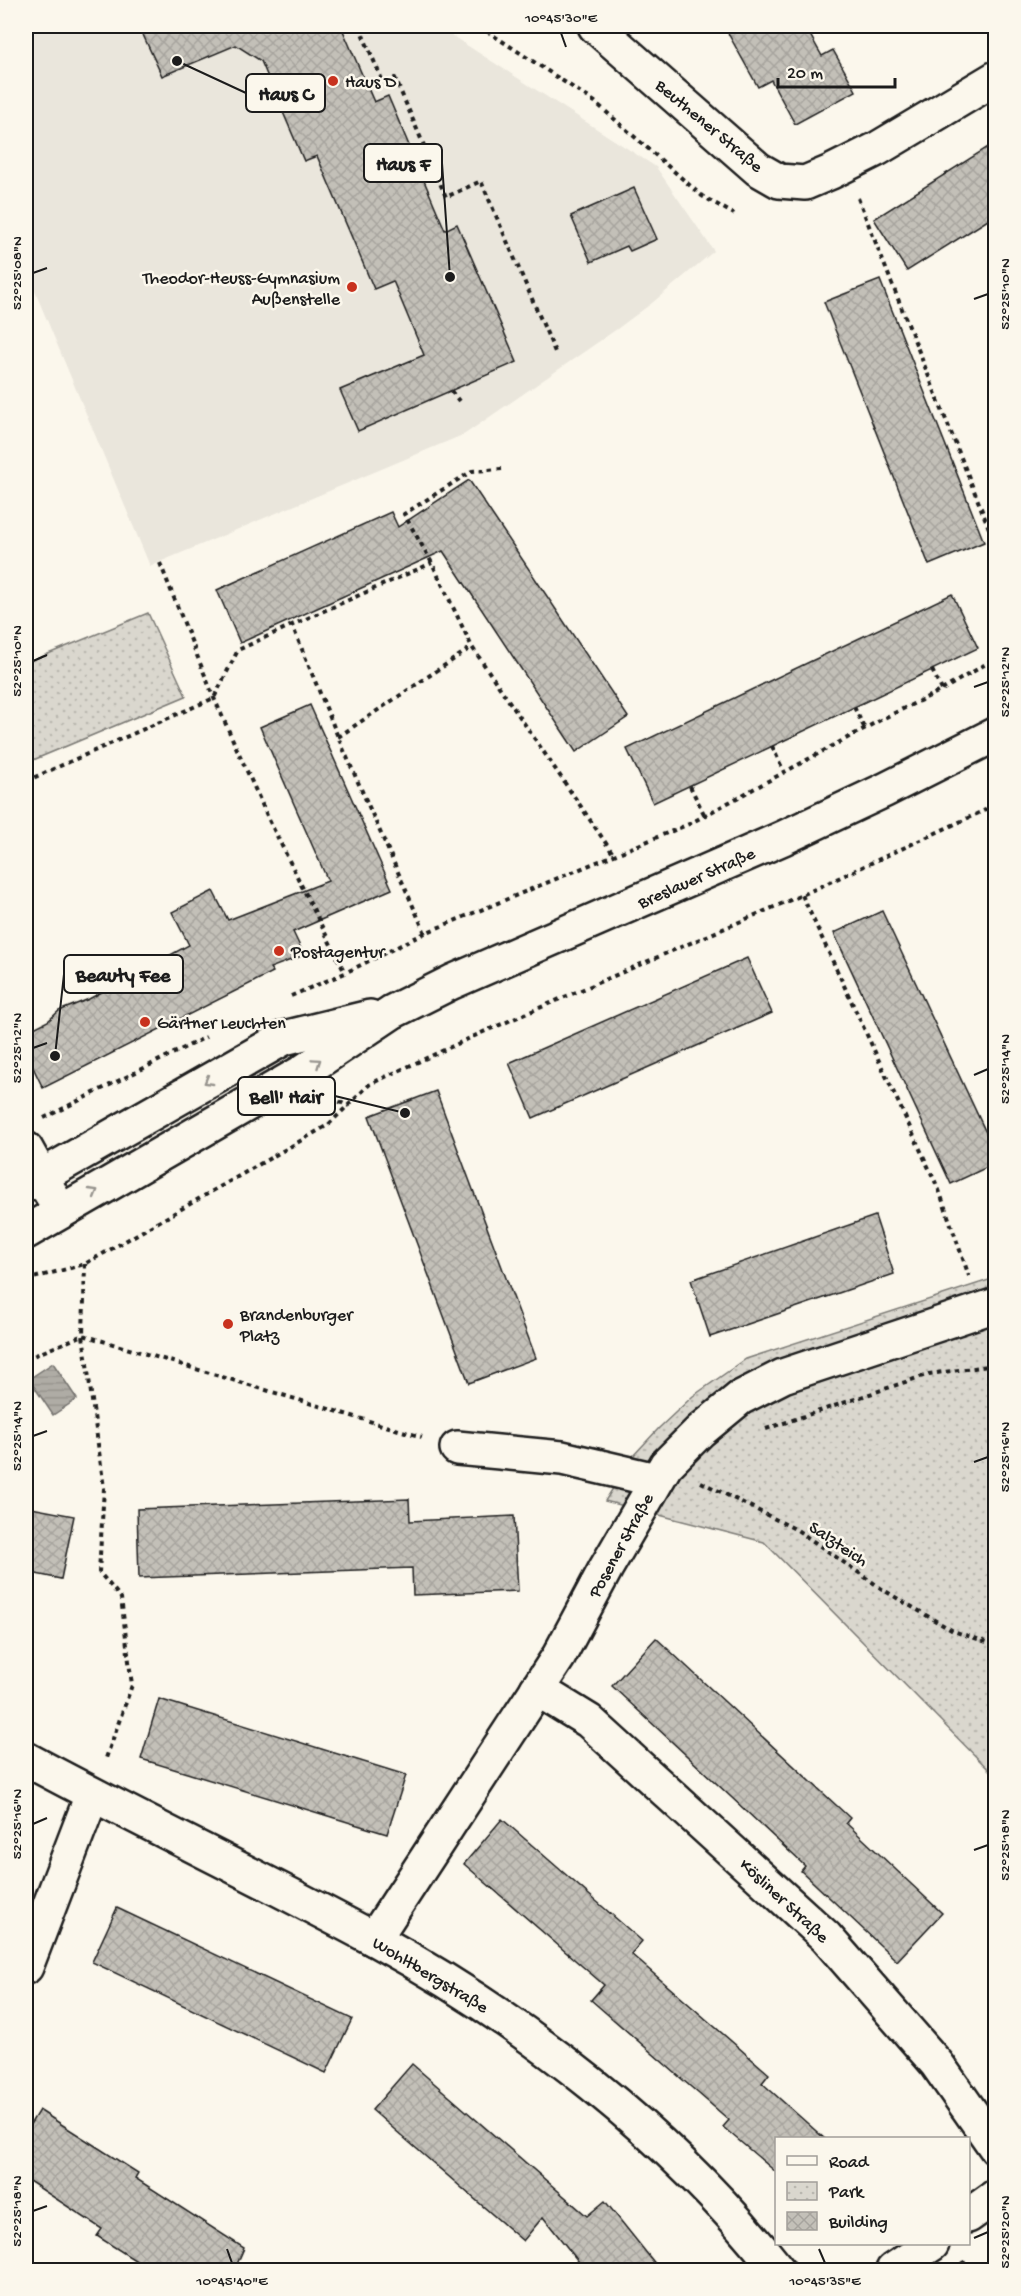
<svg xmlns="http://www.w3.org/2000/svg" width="1021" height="2296" font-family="'Gochi Hand',sans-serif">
  <defs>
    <pattern id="park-dots" width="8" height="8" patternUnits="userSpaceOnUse" patternTransform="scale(1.5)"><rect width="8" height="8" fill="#dad7ce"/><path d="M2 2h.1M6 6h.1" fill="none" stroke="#bab8b0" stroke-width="1.8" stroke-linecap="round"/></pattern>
    <pattern id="water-rules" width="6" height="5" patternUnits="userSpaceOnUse" patternTransform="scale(1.5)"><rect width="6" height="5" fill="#afaca5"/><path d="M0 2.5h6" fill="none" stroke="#96938d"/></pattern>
    <pattern id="building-cross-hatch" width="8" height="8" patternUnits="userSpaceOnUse" patternTransform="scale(1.5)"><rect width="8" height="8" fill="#c3c0b8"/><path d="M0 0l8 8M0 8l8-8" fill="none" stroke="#a7a49e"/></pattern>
  </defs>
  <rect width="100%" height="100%" fill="#fbf7ec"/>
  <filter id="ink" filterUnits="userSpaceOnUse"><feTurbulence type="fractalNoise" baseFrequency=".0167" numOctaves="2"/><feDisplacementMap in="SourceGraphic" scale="12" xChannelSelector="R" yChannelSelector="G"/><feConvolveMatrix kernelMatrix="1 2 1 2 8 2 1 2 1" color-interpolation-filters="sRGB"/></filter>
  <g filter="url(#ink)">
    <polygon fill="#eae6dc" points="26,26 437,26 656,167 714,251 652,303 617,329 465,434 150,566 26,270"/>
    <g fill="url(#park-dots)" stroke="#7b7a75" stroke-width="1.5">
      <polygon points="148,613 186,696 26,763 26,663"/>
      <polygon points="995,1278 995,1776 764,1542 605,1501 633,1456 659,1428 693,1396 746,1359"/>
    </g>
    <polygon fill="url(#water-rules)" stroke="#74726e" stroke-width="1.5" points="53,1363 77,1399 53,1415 29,1379"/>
    <g fill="url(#building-cross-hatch)" stroke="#1c1c1c" stroke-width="1.5">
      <polygon points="139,26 341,26 374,102 388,96 445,230 457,224 517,362 358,431 340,390 424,355 393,281 374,289 317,156 304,161 261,61 236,45 162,76"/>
      <polygon points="724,26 805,26 822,56 833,50 856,91 795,124 771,80 758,87"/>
      <polygon points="996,142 996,215 907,271 874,219"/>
      <polygon points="634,188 657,239 630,251 627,246 591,262 571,216"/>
      <polygon points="880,280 984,542 929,565 824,302"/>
      <polygon points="469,480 628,717 576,752 443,551 240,643 217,590 391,512 398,527"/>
      <polygon points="952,594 978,648 653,803 627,749"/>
      <polygon points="310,705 392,889 293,932 304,955 270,968 273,972 43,1088 26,1053 26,1032 48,1021 59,1011 89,999 189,945 172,912 213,891 228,920 328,881 260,727"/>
      <polygon points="882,911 996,1154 996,1163 951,1184 834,933"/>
      <polygon points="747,958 772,1013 533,1118 509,1063"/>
      <polygon points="436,1091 536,1358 469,1383 369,1116"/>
      <polygon points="875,1216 894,1274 710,1337 691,1280"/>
      <polygon points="409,1499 410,1521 514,1516 518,1591 413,1595 412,1568 139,1578 137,1509"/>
      <polygon points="26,1507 74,1516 61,1579 26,1572"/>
      <polygon points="656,1638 850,1818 846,1823 942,1913 897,1961 801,1871 805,1866 612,1686"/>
      <polygon points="159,1699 406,1775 387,1834 141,1759"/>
      <polygon points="502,1819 642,1941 631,1954 769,2074 762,2083 825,2139 777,2139 777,2173 723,2127 729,2120 591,2000 604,1985 464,1864"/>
      <polygon points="117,1908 352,2019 326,2073 92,1962"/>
      <polygon points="412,2064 587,2216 605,2201 661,2271 586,2271 543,2217 523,2241 372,2110"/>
      <polygon points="39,2110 138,2173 135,2178 244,2248 234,2271 152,2271 97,2236 102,2229 26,2179 26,2131"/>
    </g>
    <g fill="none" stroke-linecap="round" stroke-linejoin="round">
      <defs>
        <g id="minor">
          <polyline points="595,26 758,169 779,181 805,183 831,172 877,149 996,78"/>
          <polyline points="26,1149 51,1194"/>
          <polyline points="26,1185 284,1038 370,1017"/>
          <polyline points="26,1232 301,1073 392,1012 452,982 783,838 885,790 996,734"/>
          <polyline points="457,1448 562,1458 656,1480"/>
          <polyline points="537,1689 589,1721 826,1937 937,2064 996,2148"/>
          <path d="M 26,1759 C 141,1821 259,1877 374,1939 C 523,2020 673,2136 778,2270"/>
          <polyline points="374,1939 559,1656 606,1568 666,1465 700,1431 740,1398 783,1376 996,1305"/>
          <polyline points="26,1967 92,1795"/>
          <polyline points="968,2216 996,2196"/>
          <polyline points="893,2270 932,2244"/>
        </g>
      </defs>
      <use href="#minor" stroke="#1c1c1c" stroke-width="38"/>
      <g stroke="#1c1c1c" stroke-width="4" stroke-dasharray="4.5 4.5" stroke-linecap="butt">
        <polyline points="359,26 383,82 395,78 446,197 481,181 555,352"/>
        <polyline points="479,26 595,102 702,196 734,214"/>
        <polyline points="858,198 996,546"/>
        <polyline points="451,391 459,401"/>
        <polyline points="502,469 472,471 404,514 432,563 472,647 614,855"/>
        <polyline points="160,563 214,698 269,820 345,973"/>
        <polyline points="932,670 942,690"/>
        <polyline points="854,707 865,729"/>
        <polyline points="338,737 472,647"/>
        <polyline points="772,746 784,772"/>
        <polyline points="26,781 214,698 238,650 292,625"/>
        <polyline points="690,786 705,816"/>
        <polyline points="802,895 939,1190 969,1276"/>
        <polyline points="425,933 338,737 292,625 432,563"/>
        <polyline points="291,996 345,973 425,933 689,824 884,718 942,690 996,658"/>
        <polyline points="331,1098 349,1106"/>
        <polyline points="44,1118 206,1037"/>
        <polyline points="85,1264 83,1335 104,1488 99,1572 121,1598 132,1685 105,1761"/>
        <polyline points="26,1280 85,1264 328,1125 370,1084 481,1033 802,895 996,805"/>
        <polyline points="26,1359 83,1335 422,1437"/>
        <polyline points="766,1429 929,1374 996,1365"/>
        <polyline points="701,1482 797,1530 885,1591 953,1631 996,1645"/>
        <polyline points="963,2261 968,2270"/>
      </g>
      <use href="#minor" stroke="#fbf7ec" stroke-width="33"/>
    </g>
    <defs><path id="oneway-chevron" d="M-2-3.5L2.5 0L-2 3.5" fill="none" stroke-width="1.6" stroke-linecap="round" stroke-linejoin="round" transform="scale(1.5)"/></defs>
    <g stroke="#97948e">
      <use href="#oneway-chevron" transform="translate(317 1062) rotate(-34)"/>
      <use href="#oneway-chevron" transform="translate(208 1081) rotate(150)"/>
      <use href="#oneway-chevron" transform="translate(94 1192) rotate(-30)"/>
    </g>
  </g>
  <path fill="none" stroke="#1c1c1c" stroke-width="2" d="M 561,33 L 566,47M 33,273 L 47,268M 974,299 L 988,294M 33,661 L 47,655M 974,687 L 988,682M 33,1048 L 47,1043M 974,1075 L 988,1069M 33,1436 L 47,1431M 974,1462 L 988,1457M 33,1824 L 47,1818M 974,1850 L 988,1845M 33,2211 L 47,2206M 974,2238 L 988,2232M 227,2249 L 232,2263M 819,2249 L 825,2263"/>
  <g fill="#c8321e" stroke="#fbf7ec" stroke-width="2">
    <circle cx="333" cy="81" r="6"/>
    <circle cx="352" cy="287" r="6"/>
    <circle cx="279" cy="951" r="6"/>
    <circle cx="145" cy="1022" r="6"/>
    <circle cx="228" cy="1324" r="6"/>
  </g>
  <g text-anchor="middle" stroke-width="5" stroke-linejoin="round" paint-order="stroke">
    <g font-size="18" fill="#1c1c1c" stroke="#fbf7ec" text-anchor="start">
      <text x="345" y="87">Haus D</text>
      <text x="340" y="283" text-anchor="end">Theodor-Heuss-Gymnasium<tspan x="340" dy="21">Außenstelle</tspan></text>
      <text x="291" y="957">Postagentur</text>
      <text x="157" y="1028">Gärtner Leuchten</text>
      <text x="240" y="1320">Brandenburger<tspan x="240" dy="21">Platz</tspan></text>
    </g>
    <g font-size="18" fill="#1c1c1c" stroke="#fbf7ec">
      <text transform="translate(710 125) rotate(40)" y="6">Beuthener Straße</text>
      <text transform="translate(696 877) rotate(-24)" y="6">Breslauer Straße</text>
      <text transform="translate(839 1543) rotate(34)" y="6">Salzteich</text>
      <text transform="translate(620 1545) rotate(-61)" y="6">Posener Straße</text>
      <text transform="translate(785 1900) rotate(43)" y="6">Kösliner Straße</text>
      <text transform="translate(431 1974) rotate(31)" y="6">Wohltbergstraße</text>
    </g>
  </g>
  <path fill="none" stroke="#1c1c1c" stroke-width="2" d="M177 61L246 93M450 277L442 163M55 1056L64 974M405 1113L335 1096"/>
  <g fill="#1c1c1c" stroke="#fbf7ec" stroke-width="2">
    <circle cx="177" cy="61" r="6"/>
    <circle cx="450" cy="277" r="6"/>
    <circle cx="55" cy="1056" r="6"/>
    <circle cx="405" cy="1113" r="6"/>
  </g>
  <g fill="#fbf7ec" stroke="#1c1c1c" stroke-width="2">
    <rect x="246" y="74" width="79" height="38" rx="6"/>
    <rect x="364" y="144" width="78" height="38" rx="6"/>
    <rect x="64" y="955" width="119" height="38" rx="6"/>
    <rect x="238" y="1077" width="97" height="38" rx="6"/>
  </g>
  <g font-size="20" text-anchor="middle" font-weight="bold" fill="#1c1c1c">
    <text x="286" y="100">Haus C</text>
    <text x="403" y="170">Haus F</text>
    <text x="123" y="981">Beauty Fee</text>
    <text x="286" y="1103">Bell' Hair</text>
  </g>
  <rect width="1021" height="2296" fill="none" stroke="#fbf7ec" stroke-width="66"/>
  <rect x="775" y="2137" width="195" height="108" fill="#fbf7ec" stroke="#a29f99" stroke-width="1.5"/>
  <rect x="787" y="2156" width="30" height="9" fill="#fbf7ec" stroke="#a29f99" stroke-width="1.5"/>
  <text x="829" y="2167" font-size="18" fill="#1c1c1c">Road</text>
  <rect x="787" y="2182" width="30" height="18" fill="url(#park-dots)" stroke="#a29f99" stroke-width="1.5"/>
  <text x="829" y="2197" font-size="18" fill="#1c1c1c">Park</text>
  <rect x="787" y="2212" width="30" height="18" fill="url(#building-cross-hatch)" stroke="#a29f99" stroke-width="1.5"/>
  <text x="829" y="2227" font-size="18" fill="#1c1c1c">Building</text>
  <path d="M778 78v9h117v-9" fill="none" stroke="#1c1c1c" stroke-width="3"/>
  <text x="787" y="78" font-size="18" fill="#1c1c1c" stroke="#fbf7ec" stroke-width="4.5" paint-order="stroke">20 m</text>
  <rect x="33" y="33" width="955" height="2230" fill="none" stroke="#1c1c1c" stroke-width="2"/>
  <g font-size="15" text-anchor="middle" fill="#1c1c1c">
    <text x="561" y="22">10°45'30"E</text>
    <text transform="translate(16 273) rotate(-90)" y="5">52°25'08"N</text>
    <text transform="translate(1004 294) rotate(-90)" y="5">52°25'10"N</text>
    <text transform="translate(16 661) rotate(-90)" y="5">52°25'10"N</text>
    <text transform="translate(1004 682) rotate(-90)" y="5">52°25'12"N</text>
    <text transform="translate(16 1048) rotate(-90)" y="5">52°25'12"N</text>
    <text transform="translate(1004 1069) rotate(-90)" y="5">52°25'14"N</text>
    <text transform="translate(16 1436) rotate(-90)" y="5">52°25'14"N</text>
    <text transform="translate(1004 1457) rotate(-90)" y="5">52°25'16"N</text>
    <text transform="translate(16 1824) rotate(-90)" y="5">52°25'16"N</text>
    <text transform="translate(1004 1845) rotate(-90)" y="5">52°25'18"N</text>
    <text transform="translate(16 2211) rotate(-90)" y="5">52°25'18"N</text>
    <text transform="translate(1004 2232) rotate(-90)" y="5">52°25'20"N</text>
    <text x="232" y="2285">10°45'40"E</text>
    <text x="825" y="2285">10°45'35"E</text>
  </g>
</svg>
